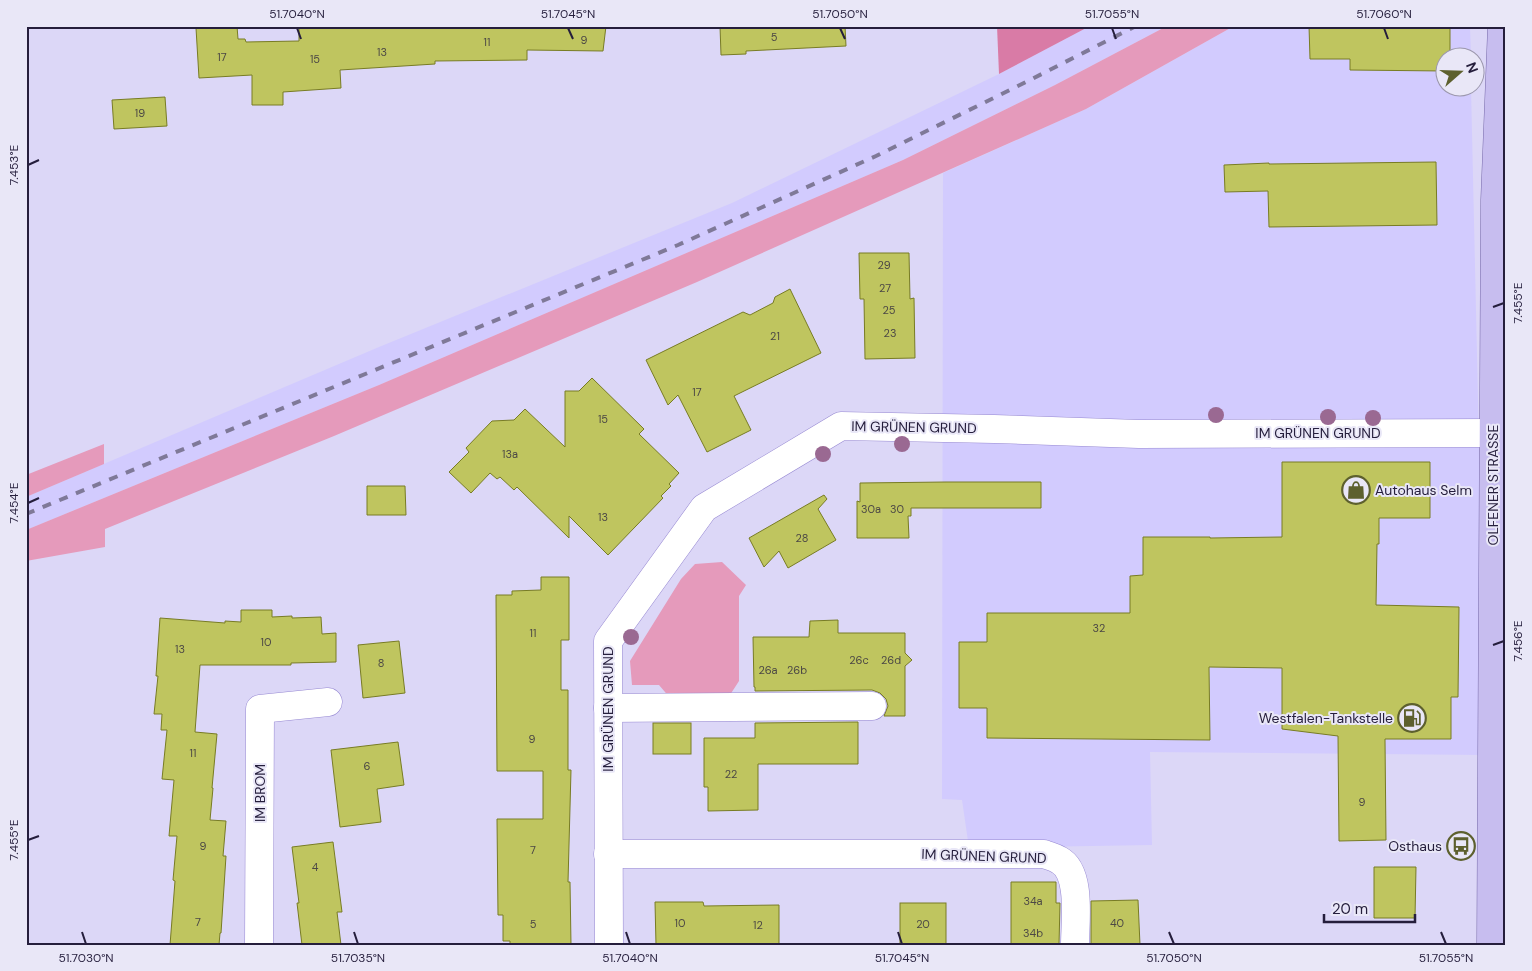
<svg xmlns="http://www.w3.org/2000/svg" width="1532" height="971" font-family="'DM Sans',sans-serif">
  <rect width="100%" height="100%" fill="#dcd7f7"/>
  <g fill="#d2cbfe">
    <polygon points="1090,26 1167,26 1055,85 903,160 379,385 26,530 26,497 379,347 732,203 999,74"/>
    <polygon points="1234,26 1470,26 1471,57 1444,58 1444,88 1471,88 1486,755 1150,752 1152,845 969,848 962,800 942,799 943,173 1086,109"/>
  </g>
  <g fill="#e59abb">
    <polygon points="1167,26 1234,26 1086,109 697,282 334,436 105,529 105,547 26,561 26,530 379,385 903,160 1055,85"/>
    <polygon points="104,444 104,464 26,497 26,475"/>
    <polygon points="722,562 746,585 739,596 739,681 728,698 671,699 659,685 632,685 630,661 681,579 695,564"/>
  </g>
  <polygon fill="#d97ba6" points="997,26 1090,26 999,74"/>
  <g fill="#bfc55f" stroke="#787c24">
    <polygon points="237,26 238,39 245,39 246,42 299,41 299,26 606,26 603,51 527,50 527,60 435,61 435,64 340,70 341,88 283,92 283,105 252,105 252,75 199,78 196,28"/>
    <polygon points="720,26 845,26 846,46 746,51 746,54 721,55"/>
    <polygon points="1309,26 1450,26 1450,58 1444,58 1444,71 1350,70 1350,59 1310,59"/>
    <polygon points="165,97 167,126 114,129 112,100"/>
    <polygon points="1436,162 1437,225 1269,227 1268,191 1225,192 1224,165 1269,163 1269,164"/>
    <polygon points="859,253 909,253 910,299 914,298 915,358 865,359 864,299 860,299"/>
    <polygon points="790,289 821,353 734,396 751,430 707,452 678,395 668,405 646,360 743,312 750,315 773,303 775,297"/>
    <polygon points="592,378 644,429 639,434 679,473 669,484 671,486 661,496 663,498 608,555 569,516 569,538 517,487 514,490 500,477 497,479 490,473 471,493 449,472 469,452 466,448 492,421 514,420 525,409 565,447 565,391 579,391"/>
    <polygon points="1282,462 1430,462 1430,518 1379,518 1379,544 1377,544 1376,605 1459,607 1458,697 1451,697 1451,739 1385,739 1386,840 1339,841 1338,736 1282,729 1282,668 1209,667 1210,740 987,738 987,708 959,708 959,642 987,642 987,613 1130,613 1130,576 1143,575 1143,537 1210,537 1210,538 1282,537"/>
    <polygon points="946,482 1041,482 1041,508 911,508 911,516 908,516 909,538 857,538 857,501 860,502 860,483"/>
    <polygon points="367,486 405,486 406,515 367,515"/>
    <polygon points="824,495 827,499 818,509 836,540 788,568 779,551 764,567 749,538"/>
    <polygon points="541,577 569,577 569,640 561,640 561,690 568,690 568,770 571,770 568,882 570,882 571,945 510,945 510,941 503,941 503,915 498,915 497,819 543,819 543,771 497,771 496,595 512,595 512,591 541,590"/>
    <polygon points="241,610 272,610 272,617 292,616 292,618 321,617 322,634 336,633 336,662 291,663 291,665 200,665 195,732 217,734 212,788 213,788 210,820 226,821 223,856 226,856 221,933 220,933 219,945 170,945 175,881 173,880 177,836 169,836 174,780 162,779 167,730 161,730 162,714 154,714 158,676 156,676 160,618 225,623 225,621 241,622"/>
    <polygon points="838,620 838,633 905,633 905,653 912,660 905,666 905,716 884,716 888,706 886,699 880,693 872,690 755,691 755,687 754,687 753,637 809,637 810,621"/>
    <polygon points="399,641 405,693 363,698 358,645"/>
    <polygon points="858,722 858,764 758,764 758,810 708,811 708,787 704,787 704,738 755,738 755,723"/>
    <rect x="653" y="723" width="38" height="31"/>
    <polygon points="398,742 404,785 377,789 381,822 340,827 331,750"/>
    <polygon points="333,842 342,912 337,912 341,945 302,945 297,903 299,903 292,847"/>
    <polygon points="1374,867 1416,867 1415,918 1374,918"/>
    <polygon points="1011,882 1056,882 1056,903 1060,903 1059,945 1011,945"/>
    <polygon points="1138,900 1140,945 1091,945 1091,901"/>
    <polygon points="655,902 703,902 704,906 779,905 779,945 656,945"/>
    <rect x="900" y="903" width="46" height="42"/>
  </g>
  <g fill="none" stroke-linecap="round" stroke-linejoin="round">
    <defs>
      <g id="minor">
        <polyline points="608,708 872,706"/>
        <path d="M 608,854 L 1044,854 C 1049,856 1054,857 1059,860 C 1082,872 1075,922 1075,945"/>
        <polyline points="259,945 260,709 328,702"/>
        <polyline points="609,945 608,641 704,508 841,426 994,429 1139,434 1493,433"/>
      </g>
      <polyline id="major" points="1491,945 1495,200 1502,26"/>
    </defs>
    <use href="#minor" stroke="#9688d2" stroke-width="29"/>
    <use href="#major" stroke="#7669a9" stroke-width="29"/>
    <use href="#minor" stroke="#fff" stroke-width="28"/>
    <use href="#major" stroke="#c7bdef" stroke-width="28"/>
    <polyline stroke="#7f7998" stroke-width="4" stroke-dasharray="9 9" stroke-linecap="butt" points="26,514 678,245 876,156 1028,81 1136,26"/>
  </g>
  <g fill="#9a6992">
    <circle cx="1216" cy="415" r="8"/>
    <circle cx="1328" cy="417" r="8"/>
    <circle cx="1373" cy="418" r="8"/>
    <circle cx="902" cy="444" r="8"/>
    <circle cx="823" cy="454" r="8"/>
    <circle cx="631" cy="637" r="8"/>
  </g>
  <path fill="none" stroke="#251e3c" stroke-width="2" d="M 297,28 L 301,39M 568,28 L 573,39M 840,28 L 845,39M 1112,28 L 1116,39M 1384,28 L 1388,39M 28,165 L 39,160M 1493,307 L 1504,303M 28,503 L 39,498M 1493,645 L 1504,641M 28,840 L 39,836M 82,932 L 86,944M 354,932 L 358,944M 626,932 L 630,944M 898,932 L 902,944M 1169,932 L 1174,944M 1441,932 L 1446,944"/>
  <defs>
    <symbol id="shop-ring" viewBox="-11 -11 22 22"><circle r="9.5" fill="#e9e7f7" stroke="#5d602e" stroke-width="1.5"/><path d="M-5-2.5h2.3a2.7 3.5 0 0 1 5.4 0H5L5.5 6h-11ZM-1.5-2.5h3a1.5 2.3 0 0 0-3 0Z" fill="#5d602e"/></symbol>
    <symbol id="fuel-ring" viewBox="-11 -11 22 22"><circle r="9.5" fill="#e9e7f7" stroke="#5d602e" stroke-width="1.5"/><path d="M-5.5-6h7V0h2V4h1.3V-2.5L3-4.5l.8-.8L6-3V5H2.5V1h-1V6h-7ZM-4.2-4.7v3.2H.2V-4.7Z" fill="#5d602e"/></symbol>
    <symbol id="bus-ring" viewBox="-11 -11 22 22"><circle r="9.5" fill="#e9e7f7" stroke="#5d602e" stroke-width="1.5"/><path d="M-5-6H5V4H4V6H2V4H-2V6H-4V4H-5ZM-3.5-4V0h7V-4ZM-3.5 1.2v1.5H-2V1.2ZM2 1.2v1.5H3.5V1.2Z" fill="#5d602e"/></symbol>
  </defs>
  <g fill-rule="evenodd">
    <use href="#shop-ring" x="1340" y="474" width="32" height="32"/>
    <use href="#fuel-ring" x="1396" y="702" width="32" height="32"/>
    <use href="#bus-ring" x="1445" y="830" width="32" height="32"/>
  </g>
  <g text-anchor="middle" stroke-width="4" stroke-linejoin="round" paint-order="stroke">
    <g font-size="11" fill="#4c4845">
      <text x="774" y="41">5</text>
      <text x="584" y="44">9</text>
      <text x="487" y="46">11</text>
      <text x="382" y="56">13</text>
      <text x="222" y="61">17</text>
      <text x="315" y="63">15</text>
      <text x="140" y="117">19</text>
      <text x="884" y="269">29</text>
      <text x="885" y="292">27</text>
      <text x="889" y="314">25</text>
      <text x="890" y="337">23</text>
      <text x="775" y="340">21</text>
      <text x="697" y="396">17</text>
      <text x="603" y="423">15</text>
      <text x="510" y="458">13a</text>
      <text x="871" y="513">30a</text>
      <text x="897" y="513">30</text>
      <text x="603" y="521">13</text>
      <text x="802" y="542">28</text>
      <text x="1099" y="632">32</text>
      <text x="533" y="637">11</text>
      <text x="266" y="646">10</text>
      <text x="180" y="653">13</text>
      <text x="859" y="664">26c</text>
      <text x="891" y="664">26d</text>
      <text x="381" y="667">8</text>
      <text x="768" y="674">26a</text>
      <text x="797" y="674">26b</text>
      <text x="532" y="743">9</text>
      <text x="193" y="757">11</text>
      <text x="367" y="770">6</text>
      <text x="731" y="778">22</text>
      <text x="1362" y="806">9</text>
      <text x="203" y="850">9</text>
      <text x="533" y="854">7</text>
      <text x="315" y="871">4</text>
      <text x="1033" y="905">34a</text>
      <text x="198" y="926">7</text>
      <text x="680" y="927">10</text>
      <text x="1117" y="927">40</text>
      <text x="533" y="928">5</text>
      <text x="923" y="928">20</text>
      <text x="758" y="929">12</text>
      <text x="1033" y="937">34b</text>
    </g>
    <g font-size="14" fill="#251e3c" stroke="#e9e7f7">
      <text transform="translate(914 427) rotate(1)" y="5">IM GRÜNEN GRUND</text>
      <text x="1318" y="438">IM GRÜNEN GRUND</text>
      <text transform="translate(1493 485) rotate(-90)" y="5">OLFENER STRASSE</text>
      <text transform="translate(608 709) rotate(-90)" y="5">IM GRÜNEN GRUND</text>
      <text transform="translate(260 793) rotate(-90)" y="5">IM BROM</text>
      <text transform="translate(984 856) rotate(2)" y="5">IM GRÜNEN GRUND</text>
    </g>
    <g font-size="14" fill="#251e3c" stroke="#e9e7f7" text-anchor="end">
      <text x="1375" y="495" text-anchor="start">Autohaus Selm</text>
      <text x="1393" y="723">Westfalen-Tankstelle</text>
      <text x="1442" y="851">Osthaus</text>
    </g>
  </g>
  <rect width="1532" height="971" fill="none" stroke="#e9e7f7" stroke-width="55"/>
  <g transform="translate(1460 72) rotate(70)"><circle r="24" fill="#e9e7f7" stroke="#9b97ac"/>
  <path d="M0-4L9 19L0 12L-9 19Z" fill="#5d602e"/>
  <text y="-8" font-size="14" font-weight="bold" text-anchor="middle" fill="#251e3c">N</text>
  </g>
  <path d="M1324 914v8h91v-8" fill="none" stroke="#251e3c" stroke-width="2.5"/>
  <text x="1332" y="914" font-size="15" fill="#251e3c" stroke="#e9e7f7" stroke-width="4" paint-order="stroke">20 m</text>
  <rect x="28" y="28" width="1476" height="916" fill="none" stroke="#251e3c" stroke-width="2"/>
  <g font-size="12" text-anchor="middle" fill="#251e3c">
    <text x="297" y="18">51.7040°N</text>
    <text x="568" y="18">51.7045°N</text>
    <text x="840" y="18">51.7050°N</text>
    <text x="1112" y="18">51.7055°N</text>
    <text x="1384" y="18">51.7060°N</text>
    <text transform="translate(14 165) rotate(-90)" y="4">7.453°E</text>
    <text transform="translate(1518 303) rotate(-90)" y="4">7.455°E</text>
    <text transform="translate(14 503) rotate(-90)" y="4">7.454°E</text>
    <text transform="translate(1518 641) rotate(-90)" y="4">7.456°E</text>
    <text transform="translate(14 840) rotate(-90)" y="4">7.455°E</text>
    <text x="86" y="962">51.7030°N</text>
    <text x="358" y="962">51.7035°N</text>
    <text x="630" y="962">51.7040°N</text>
    <text x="902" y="962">51.7045°N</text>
    <text x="1174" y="962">51.7050°N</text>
    <text x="1446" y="962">51.7055°N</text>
  </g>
</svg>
